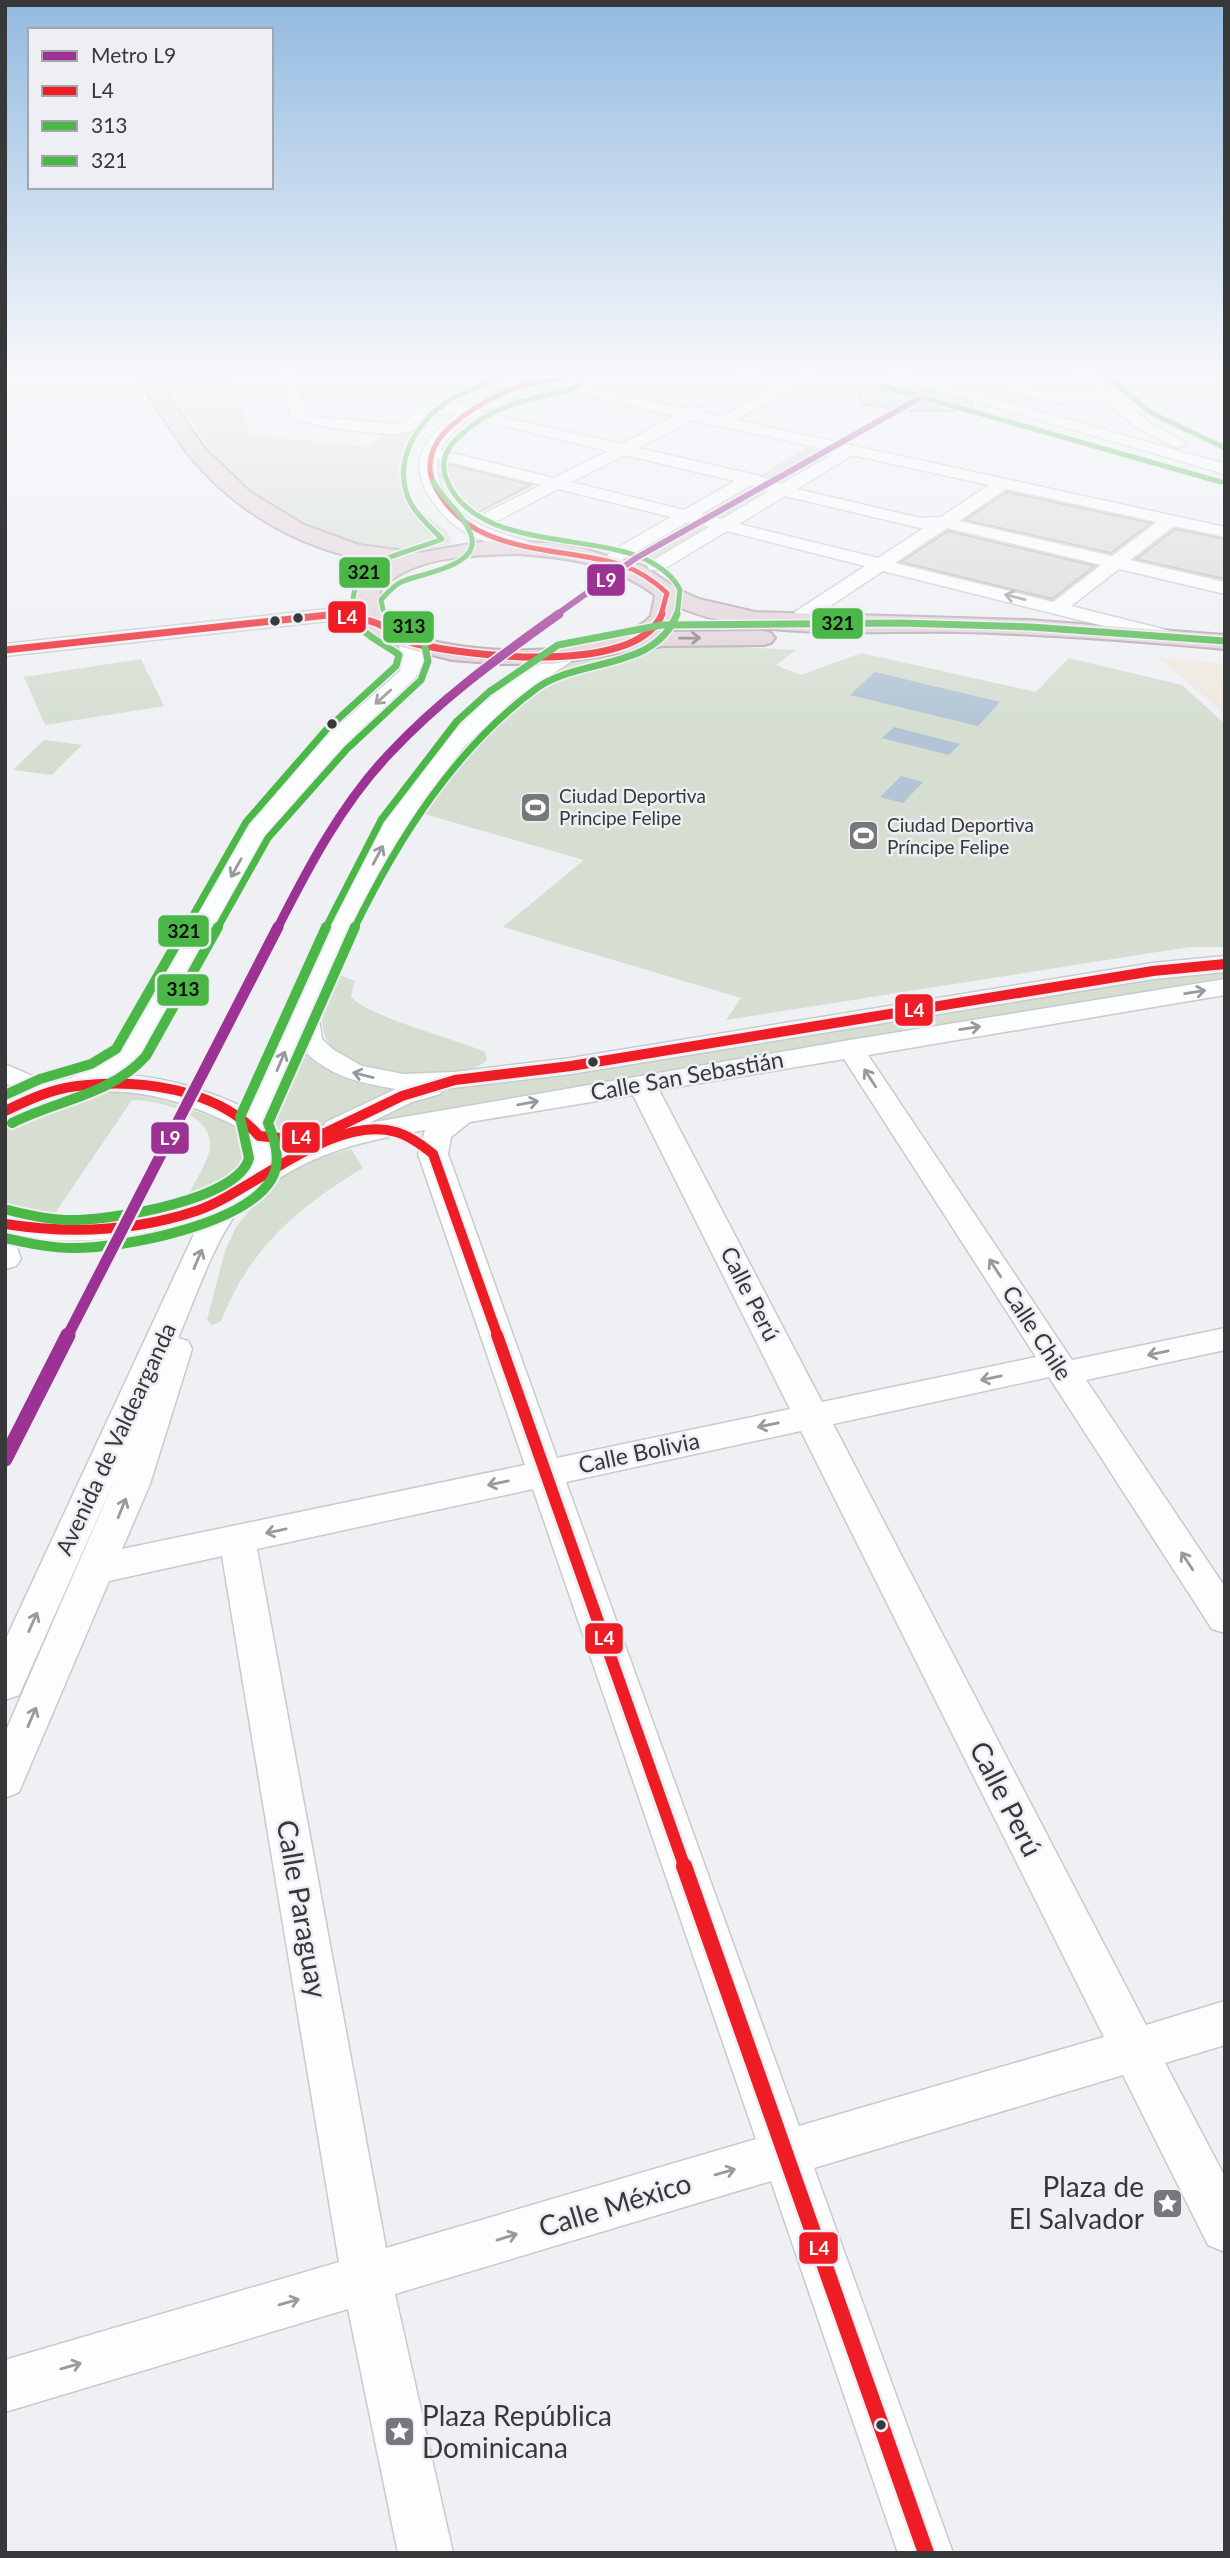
<svg xmlns="http://www.w3.org/2000/svg" width="1230" height="2558" font-family="Lato,sans-serif">
  <rect width="100%" height="100%" fill="#eef0f3"/>
  <polygon fill="#efe9df" points="1156,657 1225,664 1225,714 1178,674"/>
  <g fill="#d5ded1">
    <path d="M 157,373 L 229,373 L 251,435 L 369,447 C 388,430 410,416 437,414 C 394,445 383,477 425,515 C 434,523 449,529 452,541 C 422,579 307,530 273,510 C 259,502 246,491 232,482 L 239,480 L 216,457 Z"/>
    <polygon points="807,448 839,455 790,484 757,477"/>
    <polygon points="747,484 776,492 726,520 698,513"/>
    <polygon points="681,522 711,530 655,564 623,555"/>
    <polygon points="698,645 796,650 776,665 801,675 861,653 1036,692 1069,658 1182,685 1225,724 1225,947 1189,947 726,1020 741,998 503,927 584,860 421,813 462,758 486,732 517,701 556,672 569,664 656,646"/>
    <polygon points="141,659 164,706 45,725 24,677"/>
    <polygon points="44,740 82,745 52,775 13,770"/>
    <polygon points="1225,973 1225,977 937,1028 934,1018 928,1014 1158,977"/>
    <path d="M 337,974 L 355,981 L 351,996 C 362,1015 459,1040 485,1052 L 487,1060 C 457,1087 340,1077 325,1036 C 317,1015 329,994 337,974 Z"/>
    <polygon points="892,1022 904,1029 901,1034 368,1126 363,1121 404,1099 452,1087"/>
    <path d="M 307,1051 C 338,1080 366,1080 406,1088 L 312,1129 L 295,1131 L 275,1129 L 272,1124 L 275,1114 L 301,1052 Z"/>
    <path d="M 95,1091 C 133,1092 165,1100 201,1113 C 213,1117 226,1120 236,1128 C 248,1138 248,1156 242,1168 C 232,1191 206,1199 184,1203 C 191,1189 208,1162 210,1148 C 214,1113 157,1100 132,1100 L 53,1216 L 22,1214 L 5,1209 L 5,1121 C 33,1103 63,1095 95,1091 Z"/>
    <path d="M 351,1149 L 363,1168 C 298,1207 249,1249 221,1321 L 212,1325 L 207,1320 L 225,1251 L 236,1227 L 249,1211 L 286,1173 L 310,1161 Z"/>
  </g>
  <g fill="#b2c4d5">
    <polygon points="875,672 1000,702 978,726 850,695"/>
    <polygon points="894,727 960,744 949,755 882,738"/>
    <polygon points="901,776 923,782 903,803 880,797"/>
  </g>
  <g fill="#dcd8d5" stroke="#b9b8b9" stroke-width="2">
    <polygon points="913,390 931,391 972,403 971,411 914,411 860,404 860,392"/>
    <polygon points="440,462 531,485 473,515 455,499 447,487 441,476"/>
    <polygon points="1007,492 1151,523 1111,553 965,520"/>
    <polygon points="1175,529 1225,539 1225,579 1136,559"/>
    <polygon points="948,531 1095,566 1052,599 901,562"/>
  </g>
  <g fill="none" stroke-linecap="round" stroke-linejoin="round">
    <defs>
      <g id="minor">
        <path d="M 280,373 L 295,373 L 306,412 L 316,417 L 398,424 L 406,422 L 419,408 L 464,403 L 470,405 L 505,388 L 543,378 L 688,409 L 702,408 L 704,413 L 722,417 L 774,387 L 725,373 L 754,373 L 786,381 L 800,373 L 819,373 L 736,420 L 1225,527 L 1225,537 L 1174,526 L 1130,560 L 1225,582 L 1225,594 L 1119,569 L 1071,606 L 1183,634 L 1186,638 L 1176,644 L 883,571 L 809,620 L 795,620 L 792,616 L 795,612 L 865,566 L 727,531 L 662,570 L 650,570 L 647,566 L 650,562 L 709,527 L 688,522 L 622,560 L 610,560 L 607,556 L 610,552 L 671,517 L 558,489 L 499,520 L 487,520 L 484,516 L 487,512 L 541,485 L 437,459 C 434,519 498,534 543,545 L 546,549 L 537,554 C 514,550 491,545 470,535 C 445,522 410,484 422,453 C 428,436 443,424 457,413 L 429,415 C 420,425 415,430 403,433 C 385,436 302,427 291,415 ZM 542,386 L 543,386 L 676,416 L 621,444 L 481,412 ZM 470,418 L 608,451 L 554,478 L 440,450 L 453,432 ZM 692,420 L 820,448 L 821,453 L 830,456 L 781,484 L 756,475 L 638,448 ZM 625,455 L 735,481 L 684,510 L 571,482 ZM 852,455 L 989,485 L 941,517 L 920,518 L 797,489 ZM 751,485 L 769,491 L 722,519 L 701,514 ZM 1006,489 L 1157,522 L 1112,556 L 959,521 ZM 785,496 L 920,528 L 924,528 L 878,558 L 739,524 ZM 947,528 L 1101,565 L 1053,602 L 895,563 Z"/>
        <polygon points="879,373 904,373 1225,464 1225,474"/>
        <polygon points="1074,373 1091,373 1149,422 1187,443 1179,448 1173,446 1137,428 1105,401 1056,403 1007,392 1004,389 1012,384 1056,393 1094,392"/>
        <polygon points="328,609 375,617 385,623 375,629 328,621 5,656 5,644"/>
        <path d="M 408,637 L 415,639 L 423,655 L 422,666 L 415,678 L 345,744 L 267,833 L 148,1049 L 133,1070 L 121,1075 C 163,1076 208,1090 245,1108 C 307,971 377,784 500,690 C 518,676 539,665 558,653 L 572,653 L 575,657 L 572,661 L 514,699 L 464,747 L 422,801 L 386,862 L 317,1007 L 322,1039 L 334,1050 L 362,1066 L 404,1074 L 455,1072 L 571,1058 L 1153,963 L 1225,956 L 1225,972 L 1153,979 L 571,1074 L 443,1089 L 440,1094 L 412,1102 L 369,1123 L 850,1040 L 1225,979 L 1225,995 L 868,1055 L 1072,1360 L 1225,1328 L 1225,1350 L 1086,1380 L 1225,1587 L 1225,1633 L 1212,1629 L 1049,1377 L 833,1424 L 1146,2025 L 1225,2001 L 1225,2045 L 1165,2063 L 1225,2177 L 1225,2252 L 1208,2245 L 1123,2075 L 814,2168 L 953,2553 L 898,2553 L 771,2181 L 395,2294 L 453,2553 L 398,2553 L 348,2309 L 5,2412 L 5,2360 L 339,2262 L 222,1556 L 109,1581 L 19,1792 L 5,1798 L 5,1733 L 118,1472 L 24,1684 L 19,1695 L 5,1700 L 5,1641 L 201,1219 C 131,1238 78,1248 5,1234 L 5,1214 C 28,1219 51,1223 75,1222 C 109,1222 226,1205 243,1174 C 252,1157 246,1144 240,1128 C 187,1101 127,1082 66,1096 C 45,1102 27,1114 5,1120 L 5,1100 L 23,1091 L 5,1083 L 5,1064 L 37,1078 L 54,1082 L 71,1078 L 113,1058 L 249,825 L 329,734 L 400,671 L 403,659 L 398,643 L 401,639 ZM 300,1047 C 330,1077 356,1082 396,1089 L 326,1122 L 322,1128 L 326,1134 L 278,1152 L 267,1123 ZM 844,1059 L 1036,1357 L 822,1402 L 659,1090 ZM 633,1095 L 790,1409 L 557,1458 L 448,1154 L 451,1137 L 470,1122 ZM 425,1130 L 418,1154 L 525,1465 L 122,1549 L 150,1484 L 192,1349 L 188,1341 L 178,1338 C 197,1295 212,1245 240,1208 C 246,1200 257,1194 265,1188 C 313,1152 367,1140 425,1130 ZM 801,1431 L 1104,2037 L 799,2126 L 566,1482 ZM 533,1489 L 756,2139 L 386,2248 L 257,1549 Z"/>
        <polygon points="5,1242 16,1245 21,1259 16,1266 5,1269"/>
      </g>
      <path id="highway" d="M 135,373 L 153,373 L 205,449 L 250,492 L 304,525 L 359,545 L 419,553 L 487,541 L 550,543 L 580,548 L 643,566 L 679,590 L 699,599 L 755,612 L 1028,620 L 1225,635 L 1225,649 C 1136,641 1047,634 958,632 C 867,630 764,642 678,607 L 673,620 L 662,632 L 763,631 L 771,633 L 775,638 L 771,643 L 763,645 L 663,646 L 552,664 L 502,664 L 452,660 L 401,647 L 371,632 L 354,605 C 355,584 371,572 388,564 C 310,553 239,517 189,455 C 169,429 153,401 135,373 ZM 518,554 C 571,558 612,563 655,595 L 651,616 C 609,662 438,659 390,623 C 385,619 381,611 378,605 L 381,589 C 414,555 474,555 518,554 Z"/>
    </defs>
    <use href="#minor" stroke="#c8cacc" stroke-width="3"/>
    <use href="#highway" stroke="#b4a4ab" stroke-width="4"/>
    <use href="#minor" fill="#fcfdfd" fill-rule="evenodd"/>
    <use href="#highway" fill="#e1d1d7" fill-rule="evenodd"/>
    <defs>
      <g id="bus-1-far4">
        <path d="M 570,373 C 558,382 543,380 529,384 C 501,392 472,407 450,427 C 434,441 424,463 434,484 C 468,557 557,545 622,565 C 639,571 654,581 667,593 L 661,615"/>
        <polyline points="324,615 332,615"/>
      </g>
      <path id="bus-1-far3" d="M 5,650 L 328,615 C 344,617 361,617 376,623 C 389,628 399,640 413,643 C 465,656 636,677 662,614"/>
      <g id="bus-1-far2">
        <path d="M 5,1111 C 28,1100 51,1089 77,1086 C 137,1078 218,1088 259,1136 L 292,1139 L 325,1133 L 402,1096 L 455,1080 L 571,1066 L 1153,971 L 1225,964"/>
        <path d="M 5,1224 C 70,1234 133,1232 196,1211 C 254,1191 332,1114 396,1132 C 410,1136 422,1145 433,1154 L 498,1337"/>
      </g>
      <polyline id="bus-1-far1" points="497,1335 685,1868"/>
      <polyline id="bus-1" points="684,1866 926,2553"/>
      <g id="bus-2-far2">
        <path d="M 580,384 C 566,394 551,394 535,398 C 508,404 480,416 460,436 C 447,447 440,461 446,478 C 472,549 587,533 645,559 C 659,566 673,575 680,590 L 677,615"/>
        <polyline points="882,386 1221,482"/>
        <path d="M 391,615 L 383,610 L 381,600 C 387,593 393,586 401,582 C 420,573 482,567 471,535 C 464,514 443,500 433,481"/>
      </g>
      <g id="bus-2-far1">
        <polyline points="217,929 268,838 347,749 421,680 428,661 424,642 412,629 389,614"/>
        <path d="M 354,929 C 398,839 455,748 537,688 C 581,657 655,671 677,614"/>
      </g>
      <g id="bus-2">
        <path d="M 12,1123 C 57,1100 111,1095 146,1056 L 218,927"/>
        <path d="M 5,1238 C 28,1243 50,1248 74,1248 C 124,1248 243,1225 271,1180 C 282,1162 275,1140 268,1123 L 355,927"/>
      </g>
      <g id="bus-3-far2">
        <polyline points="1103,373 1151,413 1225,448"/>
        <path d="M 354,615 C 344,559 404,555 442,539 C 431,527 417,516 410,502 C 391,462 417,421 450,400 C 466,390 484,386 500,377"/>
      </g>
      <g id="bus-3-far1">
        <path d="M 185,929 L 246,822 L 326,730 L 396,666 L 399,655 C 383,642 360,636 354,614"/>
        <polyline points="325,929 381,820 457,721 489,692 558,645 662,625 899,623 1031,627 1225,641"/>
      </g>
      <g id="bus-3">
        <polyline points="5,1095 40,1079 91,1064 116,1049 186,927"/>
        <path d="M 8,1210 C 31,1216 54,1221 77,1220 C 115,1219 238,1200 249,1158 L 240,1117 L 326,927"/>
      </g>
    </defs>
    <use href="#bus-1-far4" stroke="#edeff4" stroke-width="8"/>
    <use href="#bus-1-far3" stroke="#edeff4" stroke-width="10"/>
    <use href="#bus-1-far2" stroke="#edeff4" stroke-width="14"/>
    <use href="#bus-1-far1" stroke="#edeff4" stroke-width="18"/>
    <use href="#bus-1" stroke="#edeff4" stroke-width="21"/>
    <use href="#bus-2-far2" stroke="#edeff4" stroke-width="8"/>
    <use href="#bus-2-far1" stroke="#edeff4" stroke-width="10"/>
    <use href="#bus-2" stroke="#edeff4" stroke-width="14"/>
    <use href="#bus-3-far2" stroke="#edeff4" stroke-width="8"/>
    <use href="#bus-3-far1" stroke="#edeff4" stroke-width="10"/>
    <use href="#bus-3" stroke="#edeff4" stroke-width="14"/>
    <use href="#bus-1-far4" stroke="#ee1c25" stroke-width="5"/>
    <use href="#bus-1-far3" stroke="#ee1c25" stroke-width="7"/>
    <use href="#bus-1-far2" stroke="#ee1c25" stroke-width="10"/>
    <use href="#bus-1-far1" stroke="#ee1c25" stroke-width="12"/>
    <use href="#bus-1" stroke="#ee1c25" stroke-width="16"/>
    <use href="#bus-2-far2" stroke="#4ab747" stroke-width="5"/>
    <use href="#bus-2-far1" stroke="#4ab747" stroke-width="7"/>
    <use href="#bus-2" stroke="#4ab747" stroke-width="10"/>
    <use href="#bus-3-far2" stroke="#4ab747" stroke-width="5"/>
    <use href="#bus-3-far1" stroke="#4ab747" stroke-width="7"/>
    <use href="#bus-3" stroke="#4ab747" stroke-width="10"/>
    <defs>
      <polyline id="metro-1-far3" points="556,615 636,558 918,399"/>
      <path id="metro-1-far2" d="M 277,929 C 308,868 342,803 390,753 C 440,699 499,657 559,614"/>
      <polyline id="metro-1-far1" points="67,1337 278,927"/>
      <polyline id="metro-1" points="5,1459 68,1335"/>
    </defs>
    <use href="#metro-1-far3" stroke="#edeff4" stroke-width="9"/>
    <use href="#metro-1-far2" stroke="#edeff4" stroke-width="12"/>
    <use href="#metro-1-far1" stroke="#edeff4" stroke-width="16"/>
    <use href="#metro-1" stroke="#edeff4" stroke-width="20"/>
    <use href="#metro-1-far3" stroke="#9c3293" stroke-width="6"/>
    <use href="#metro-1-far2" stroke="#9c3293" stroke-width="9"/>
    <use href="#metro-1-far1" stroke="#9c3293" stroke-width="11"/>
    <use href="#metro-1" stroke="#9c3293" stroke-width="15"/>
  </g>
  <defs><path id="oneway-shaft" d="M-6 0H5M1.5-3L5.5 0L1.5 3" fill="none" stroke-width="1.6" stroke-linecap="round" stroke-linejoin="round" transform="scale(1.75)"/></defs>
  <g stroke="#9a9a9c">
    <use href="#oneway-shaft" transform="translate(1015 597) rotate(-166)"/>
    <use href="#oneway-shaft" transform="translate(383 697) rotate(138)"/>
    <use href="#oneway-shaft" transform="translate(378 855) rotate(-62)"/>
    <use href="#oneway-shaft" transform="translate(236 868) rotate(119)"/>
    <use href="#oneway-shaft" transform="translate(1195 992) rotate(-9)"/>
    <use href="#oneway-shaft" transform="translate(970 1028) rotate(-9)"/>
    <use href="#oneway-shaft" transform="translate(281 1061) rotate(-67)"/>
    <use href="#oneway-shaft" transform="translate(363 1075) rotate(-166)"/>
    <use href="#oneway-shaft" transform="translate(870 1078) rotate(-123)"/>
    <use href="#oneway-shaft" transform="translate(528 1103) rotate(-10)"/>
    <use href="#oneway-shaft" transform="translate(198 1259) rotate(-67)"/>
    <use href="#oneway-shaft" transform="translate(995 1268) rotate(-123)"/>
    <use href="#oneway-shaft" transform="translate(1158 1353) rotate(168)"/>
    <use href="#oneway-shaft" transform="translate(991 1378) rotate(168)"/>
    <use href="#oneway-shaft" transform="translate(768 1425) rotate(168)"/>
    <use href="#oneway-shaft" transform="translate(498 1483) rotate(168)"/>
    <use href="#oneway-shaft" transform="translate(122 1508) rotate(-68)"/>
    <use href="#oneway-shaft" transform="translate(276 1531) rotate(168)"/>
    <use href="#oneway-shaft" transform="translate(1187 1561) rotate(-123)"/>
    <use href="#oneway-shaft" transform="translate(33 1622) rotate(-66)"/>
    <use href="#oneway-shaft" transform="translate(32 1717) rotate(-67)"/>
    <use href="#oneway-shaft" transform="translate(725 2172) rotate(-16)"/>
    <use href="#oneway-shaft" transform="translate(507 2237) rotate(-17)"/>
    <use href="#oneway-shaft" transform="translate(289 2302) rotate(-16)"/>
    <use href="#oneway-shaft" transform="translate(71 2366) rotate(-16)"/>
  </g>
  <use stroke="#847d81" href="#oneway-shaft" transform="translate(690 638) rotate(-1)"/>
  <linearGradient id="sky" x2="0" y2="1"><stop stop-color="#92bae0"/><stop offset="0.51" stop-color="#f7f8fa"/><stop offset="1" stop-color="#f7f8fa" stop-opacity="0"/></linearGradient>
  <rect width="1230" height="732" fill="url(#sky)"/>
  <defs>
    <symbol id="stadium-square" viewBox="-11 -11 22 22"><rect x="-9" y="-9" width="18" height="18" rx="4" fill="#77787b" stroke="#edeff4"/><path d="M0-5a6.5 5 0 1 0 0 10a6.5 5 0 1 0 0-10ZM-3.5-1.8h7v3.6h-7Z" fill="#fff"/></symbol>
    <symbol id="sight-square" viewBox="-11 -11 22 22"><rect x="-9" y="-9" width="18" height="18" rx="4" fill="#77787b" stroke="#edeff4"/><path d="M0-6L1.8-2.2L6-1.7L2.9 1.2L3.7 5.4L0 3.3L-3.7 5.4L-2.9 1.2L-6-1.7L-1.8-2.2Z" fill="#fff"/></symbol>
  </defs>
  <g fill-rule="evenodd">
    <use href="#stadium-square" x="518" y="790" width="35" height="35"/>
    <use href="#stadium-square" x="846" y="818" width="35" height="35"/>
    <use href="#sight-square" x="1150" y="2186" width="35" height="35"/>
    <use href="#sight-square" x="382" y="2414" width="35" height="35"/>
  </g>
  <g fill="#37383a" stroke="#edeff4" stroke-width="2.5">
    <circle cx="298" cy="618" r="6"/>
    <circle cx="275" cy="621" r="6"/>
    <circle cx="332" cy="724" r="6"/>
    <circle cx="593" cy="1062" r="6"/>
    <circle cx="881" cy="2425" r="6"/>
  </g>
  <g text-anchor="middle" stroke-width="5" stroke-linejoin="round" paint-order="stroke">
    <g font-size="19" fill="#37383a" stroke="#edeff4" text-anchor="start">
      <text x="559" y="803">Ciudad Deportiva<tspan x="559" dy="22">Principe Felipe</tspan></text>
      <text x="887" y="832">Ciudad Deportiva<tspan x="887" dy="22">Príncipe Felipe</tspan></text>
    </g>
    <g font-size="23" fill="#37383a" stroke="#edeff4">
      <text transform="translate(687 1076) rotate(-10)" y="8">Calle San Sebastián</text>
      <text transform="translate(750 1294) rotate(63)" y="8">Calle Perú</text>
      <text transform="translate(1037 1333) rotate(57)" y="8">Calle Chile</text>
      <text transform="translate(116 1439) rotate(-65)" y="8">Avenida de Valdearganda</text>
      <text transform="translate(639 1453) rotate(-12)" y="8">Calle Bolivia</text>
    </g>
    <g font-size="28" fill="#37383a" stroke="#edeff4">
      <text transform="translate(1006 1799) rotate(63)" y="10">Calle Perú</text>
      <text transform="translate(302 1909) rotate(80)" y="10">Calle Paraguay</text>
      <text transform="translate(615 2205) rotate(-17)" y="10">Calle México</text>
    </g>
    <g font-size="28" fill="#37383a" stroke="#edeff4" text-anchor="end">
      <text x="1144" y="2197">Plaza de<tspan x="1144" dy="32">El Salvador</tspan></text>
      <text x="422" y="2426" text-anchor="start">Plaza República<tspan x="422" dy="32">Dominicana</tspan></text>
    </g>
  </g>
  <g stroke="#edeff4" stroke-width="2.5">
    <rect x="338" y="556" width="53" height="33" rx="7" fill="#4ab747"/>
    <rect x="586" y="563" width="40" height="34" rx="7" fill="#9c3293"/>
    <rect x="327" y="600" width="40" height="34" rx="7" fill="#ee1c25"/>
    <rect x="811" y="607" width="53" height="33" rx="7" fill="#4ab747"/>
    <rect x="382" y="610" width="53" height="34" rx="7" fill="#4ab747"/>
    <rect x="157" y="914" width="53" height="34" rx="7" fill="#4ab747"/>
    <rect x="156" y="973" width="54" height="34" rx="7" fill="#4ab747"/>
    <rect x="894" y="993" width="40" height="34" rx="7" fill="#ee1c25"/>
    <rect x="281" y="1121" width="40" height="33" rx="7" fill="#ee1c25"/>
    <rect x="150" y="1121" width="40" height="34" rx="7" fill="#9c3293"/>
    <rect x="584" y="1622" width="40" height="33" rx="7" fill="#ee1c25"/>
    <rect x="798" y="2231" width="41" height="34" rx="7" fill="#ee1c25"/>
  </g>
  <g font-size="19" text-anchor="middle" font-weight="bold" fill="#fff">
    <text x="606" y="587">L9</text>
    <text x="347" y="624">L4</text>
    <text x="914" y="1017">L4</text>
    <text x="301" y="1144">L4</text>
    <text x="170" y="1145">L9</text>
    <text x="604" y="1645">L4</text>
    <text x="819" y="2255">L4</text>
  </g>
  <g font-size="19" text-anchor="middle" font-weight="bold" fill="#111">
    <text x="364" y="579">321</text>
    <text x="838" y="630">321</text>
    <text x="409" y="633">313</text>
    <text x="184" y="938">321</text>
    <text x="183" y="996">313</text>
  </g>
  <rect width="1230" height="2558" fill="none" stroke="#37383a" stroke-width="14"/>
  <rect x="28" y="28" width="245" height="161" fill="#edeff4" stroke="#a4a6aa" stroke-width="2"/>
  <rect x="42" y="51" width="35" height="10" fill="#9c3293" stroke="#a4a6aa" stroke-width="2"/>
  <text x="91" y="63" font-size="21" fill="#37383a">Metro L9</text>
  <rect x="42" y="86" width="35" height="10" fill="#ee1c25" stroke="#a4a6aa" stroke-width="2"/>
  <text x="91" y="98" font-size="21" fill="#37383a">L4</text>
  <rect x="42" y="121" width="35" height="10" fill="#4ab747" stroke="#a4a6aa" stroke-width="2"/>
  <text x="91" y="133" font-size="21" fill="#37383a">313</text>
  <rect x="42" y="156" width="35" height="10" fill="#4ab747" stroke="#a4a6aa" stroke-width="2"/>
  <text x="91" y="168" font-size="21" fill="#37383a">321</text>
</svg>
